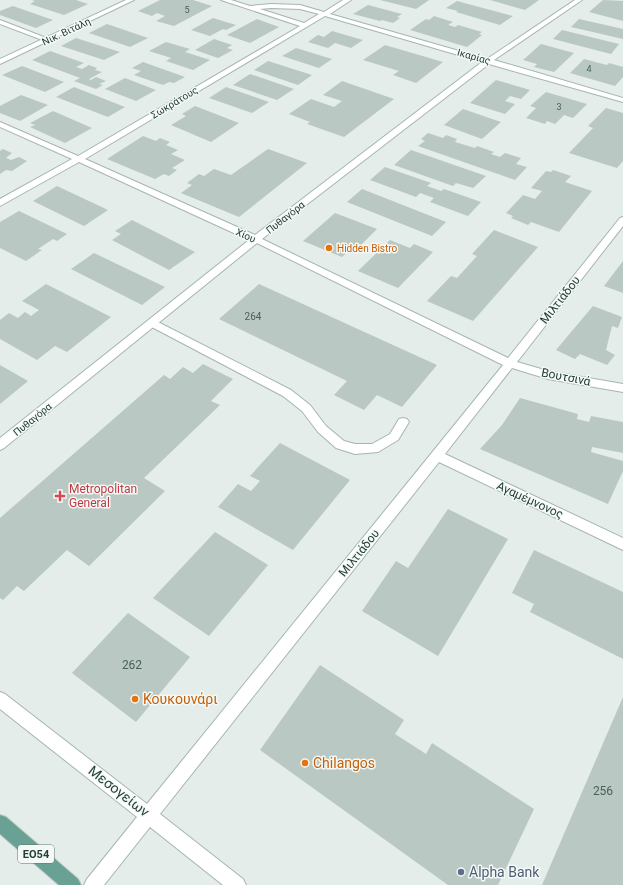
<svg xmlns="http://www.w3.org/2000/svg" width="623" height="885" font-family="Roboto,sans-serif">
  <rect width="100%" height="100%" fill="#e4ede9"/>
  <g fill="#b9c8c2">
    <polygon points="31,0 76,0 88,4 64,15 30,4 35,1"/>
    <polygon points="160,0 193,0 212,6 174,26 156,21 165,16 157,13 152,16 138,11"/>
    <polygon points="380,0 429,0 416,9"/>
    <polygon points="490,0 539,0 525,10"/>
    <polygon points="603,0 623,1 623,21 589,12"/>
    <polygon points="457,1 513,16 500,25 456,12 458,11 446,8"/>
    <polygon points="368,5 402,14 397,17 400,18 393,23 382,20 380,21 353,14"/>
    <polygon points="13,6 53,20 36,28 0,15 0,11"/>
    <polygon points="434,16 453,22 448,25 455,27 458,25 482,32 479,34 482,35 467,47 410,30 426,19 429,20"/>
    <polygon points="213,18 236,25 226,30 223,29 210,36 191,30"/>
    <polygon points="257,19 279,27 250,43 227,35"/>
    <polygon points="579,19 623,29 623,39 571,27"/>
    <polygon points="107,24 148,38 130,47 89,33"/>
    <polygon points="562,30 619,44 611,54 553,39"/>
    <polygon points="332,31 363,40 351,48 335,43 328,48 308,42 318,35 324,37"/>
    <polygon points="76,38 120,52 104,60 61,46"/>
    <polygon points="214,39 232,45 227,48 233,50 218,58 195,50"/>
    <polygon points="166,42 190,49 185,52 210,60 193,70 166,61 171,58 149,51"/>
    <polygon points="541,44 574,53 554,72 534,67 537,64 523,60"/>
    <polygon points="385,45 443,62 416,83 393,75 399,71 363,60"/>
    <polygon points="296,48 332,59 319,68 282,56"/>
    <polygon points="50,51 84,63 76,67 82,69 89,65 97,68 95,70 102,72 89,79 91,80 96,77 106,81 99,84 103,85 96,89 74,81 80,78 32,60"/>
    <polygon points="584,59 607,65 609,63 623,67 623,77 615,86 570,73"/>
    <polygon points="268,61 312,75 298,85 254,70"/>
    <polygon points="143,62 185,77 174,83 169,82 163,85 134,75 141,71 132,68"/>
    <polygon points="22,66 64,82 45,92 2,75"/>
    <polygon points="250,74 294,89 277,100 233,85"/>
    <polygon points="125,78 156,90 136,101 105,89"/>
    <polygon points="496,80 530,90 521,99 510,96 505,101 515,104 505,114 470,103"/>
    <polygon points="342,81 394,99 344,137 307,124 310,122 289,114 311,99 334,107 342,101 323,95"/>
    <polygon points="74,87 125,107 108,117 56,97"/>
    <polygon points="226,87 269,102 252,113 209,98"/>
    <polygon points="546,92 587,104 573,118 564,115 555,124 547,121 545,124 526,118 536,108 530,106"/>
    <polygon points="21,95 48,105 20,121 0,113 0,106"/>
    <polygon points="195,106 239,123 211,142 171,125 186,116 182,114"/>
    <polygon points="606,108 623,113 623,161 617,168 569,153 593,128 588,126"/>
    <polygon points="463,109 501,122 482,139 444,125"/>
    <polygon points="53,111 92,128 65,143 30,127 35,125 30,123"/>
    <polygon points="428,133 443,138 446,135 457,139 455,142 475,148 477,146 494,152 491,154 500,157 505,153 521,158 516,164 527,167 515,180 418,146 425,141 421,139"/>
    <polygon points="143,136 156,141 160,138 170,142 166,145 178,150 171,154 185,160 172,168 177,170 169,176 164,174 155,179 107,159"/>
    <polygon points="3,149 12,153 6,158 11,160 19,157 27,161 12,171 6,170 0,174 0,151"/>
    <polygon points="268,149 307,163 239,217 181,193 192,185 187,183 199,174 204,176 214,169 231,175"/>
    <polygon points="411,150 486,176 473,188 456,183 453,186 394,165"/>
    <polygon points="385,167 431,183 427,186 441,191 444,189 481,202 468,216 430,202 434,198 420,193 416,197 370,180"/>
    <polygon points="553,170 571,176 565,182 592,191 559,232 531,222 528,225 511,218 513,216 506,213 523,195 535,199 542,191 531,188 546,171 551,172"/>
    <polygon points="57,186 108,210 84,226 33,201"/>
    <polygon points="362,189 446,222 432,236 347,202"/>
    <polygon points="19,211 67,234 57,241 53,239 38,249 42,250 26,261 0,248 0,222"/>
    <polygon points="335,213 377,229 361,245 357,243 342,257 303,241"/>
    <polygon points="132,220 195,252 169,270 112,240 121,234 115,231"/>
    <polygon points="494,230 538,247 473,321 427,301 451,276 457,278 477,256 472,254"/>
    <polygon points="390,240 410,248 414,244 433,252 398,288 358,271"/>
    <polygon points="94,253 165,287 142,305 71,269"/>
    <polygon points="623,261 623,293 604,286"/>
    <polygon points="46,284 111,317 67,352 55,346 37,360 0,339 0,320 9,313 18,318 25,312 31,316 39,310 22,301"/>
    <polygon points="259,284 437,365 402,407 377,395 364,410 334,395 347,381 219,319"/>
    <polygon points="593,306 622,317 618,328 612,326 606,350 615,355 607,365 580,354 575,359 556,350"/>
    <polygon points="203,364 233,379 211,401 220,405 144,478 165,491 89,566 67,550 24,591 17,586 3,600 0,598 0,518 164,375 170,379 183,367 193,373"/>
    <polygon points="0,365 28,381 0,404"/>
    <polygon points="520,398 578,414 577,419 589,422 591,416 623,422 623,453 592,447 591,452 623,461 623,471 608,504 480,449 502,425"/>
    <polygon points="280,443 350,480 293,550 218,507 238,484 251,491 260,481 250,476"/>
    <polygon points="448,509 508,539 438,656 362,611 396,561 408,568"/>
    <polygon points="215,532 268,565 209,636 153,598"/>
    <polygon points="534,550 623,592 623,659 530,612 534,604 512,593"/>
    <polygon points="128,613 190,657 136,722 72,673"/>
    <polygon points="320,665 404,720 395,734 426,754 432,743 534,809 498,885 448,885 260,750"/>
    <polygon points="623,697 623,885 542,885"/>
  </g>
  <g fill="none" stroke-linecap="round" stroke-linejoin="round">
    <defs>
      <g id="service">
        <polygon points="0,20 49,39 50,40 45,41 0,24"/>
        <polygon points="152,319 291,390 310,405 326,426 344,441 355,444 372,444 390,434 399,419 403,418 407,419 409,422 398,440 378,452 355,454 336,448 318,432 302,411 283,396 148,325 147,323 148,321"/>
      </g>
      <g id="minor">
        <polygon points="126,0 134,0 0,64 0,59"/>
        <path d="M 221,0 L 231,0 L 250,6 L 271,4 L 300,5 L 324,12 L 343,0 L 351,0 L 330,14 L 487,59 L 575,0 L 582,0 L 494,60 L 623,98 L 623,102 L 489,64 L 262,239 L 508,358 L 620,218 L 623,217 L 623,226 L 517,362 L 548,371 L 623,384 L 623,392 L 548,379 L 512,368 L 445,454 L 623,538 L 623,550 L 439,462 L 160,814 L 243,879 L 246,885 L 223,885 L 150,827 L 104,885 L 84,885 L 87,879 L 137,817 L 0,709 L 0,692 L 5,694 L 147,804 L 503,365 L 257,243 L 4,448 L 0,450 L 0,438 L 249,240 L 79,162 L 0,206 L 0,199 L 72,159 L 0,127 L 0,122 L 78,156 L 300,26 ZM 271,8 L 300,9 L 319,14 L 304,23 L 260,9 ZM 325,16 L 482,62 L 255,235 L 85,159 Z"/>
      </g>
      <polygon id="primary" points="0,815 6,817 78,879 81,885 59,885 0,834"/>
    </defs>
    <use href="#service" stroke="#a6b5b0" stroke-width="2"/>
    <use href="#minor" stroke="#a6b5b0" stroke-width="2"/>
    <use href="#primary" stroke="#c1c9c7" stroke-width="2"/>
    <use href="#service" fill="#fff" fill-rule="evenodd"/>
    <use href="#minor" fill="#fff" fill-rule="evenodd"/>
    <use href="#primary" fill="#69a294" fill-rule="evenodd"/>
  </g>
  <g fill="#e8710a" stroke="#f4f9f7" stroke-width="1.5">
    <circle cx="329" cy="248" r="4"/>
    <circle cx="135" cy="699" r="4"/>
    <circle cx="305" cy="763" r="4"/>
  </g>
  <path fill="#e0444e" stroke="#f4f9f7" stroke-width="1.5" d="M58 490h4v4h4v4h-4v4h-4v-4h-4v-4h4z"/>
  <circle fill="#5c6f8a" stroke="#f4f9f7" stroke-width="1.5" cx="461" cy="872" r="4"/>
  <g text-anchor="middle" stroke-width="3" stroke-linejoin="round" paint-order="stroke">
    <g font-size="9" fill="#48615a">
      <text x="187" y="13">5</text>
      <text x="589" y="72">4</text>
      <text x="559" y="110">3</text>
    </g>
    <g font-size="10" fill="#233f38" stroke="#f4f9f7">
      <text transform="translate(66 31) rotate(-25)" y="4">Νικ. Βιτάλη</text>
      <text transform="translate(474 56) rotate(16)" y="4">Ικαρίας</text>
      <text transform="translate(174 102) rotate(-31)" y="4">Σωκράτους</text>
      <text transform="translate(285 217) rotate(-38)" y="4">Πυθαγόρα</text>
      <text transform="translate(246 235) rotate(24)" y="4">Χίου</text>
      <text transform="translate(32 419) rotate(-39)" y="4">Πυθαγόρα</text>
    </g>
    <g font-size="10" fill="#c56008" stroke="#f4f9f7" text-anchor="start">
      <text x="337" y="252">Hidden Bistro</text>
    </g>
    <g font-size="10" fill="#48615a">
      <text x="253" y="320">264</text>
    </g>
    <rect fill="#f4f9f7" stroke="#627771" stroke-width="1" x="18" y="845" width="36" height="18" rx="3"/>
    <g font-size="11" font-weight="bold" fill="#233f38">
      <text x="36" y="858">ΕΟ54</text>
    </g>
    <g font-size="12" fill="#233f38" stroke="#f4f9f7">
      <text transform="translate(560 300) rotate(-52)" y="4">Μιλτιάδου</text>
      <text transform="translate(566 377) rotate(11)" y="4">Βουτσινά</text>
      <text transform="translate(530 500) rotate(25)" y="4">Αγαμέμνονος</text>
      <text transform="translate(359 553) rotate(-51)" y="4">Μιλτιάδου</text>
    </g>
    <g font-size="12" fill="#be3a42" stroke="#f4f9f7" text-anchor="start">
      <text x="69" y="493">Metropolitan<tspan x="69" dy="14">General</tspan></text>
    </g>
    <g font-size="12" fill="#48615a">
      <text x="132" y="669">262</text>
      <text x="603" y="795">256</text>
    </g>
    <g font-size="14" fill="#c56008" stroke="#f4f9f7" text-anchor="start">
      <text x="143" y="704">Κουκουνάρι</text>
      <text x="313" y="768">Chilangos</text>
    </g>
    <g font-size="14" fill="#233f38" stroke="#f4f9f7">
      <text transform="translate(119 791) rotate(38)" y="5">Μεσογείων</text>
    </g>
    <g font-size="14" fill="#4e5e75" stroke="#f4f9f7" text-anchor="start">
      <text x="469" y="877">Alpha Bank</text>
    </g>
  </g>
</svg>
